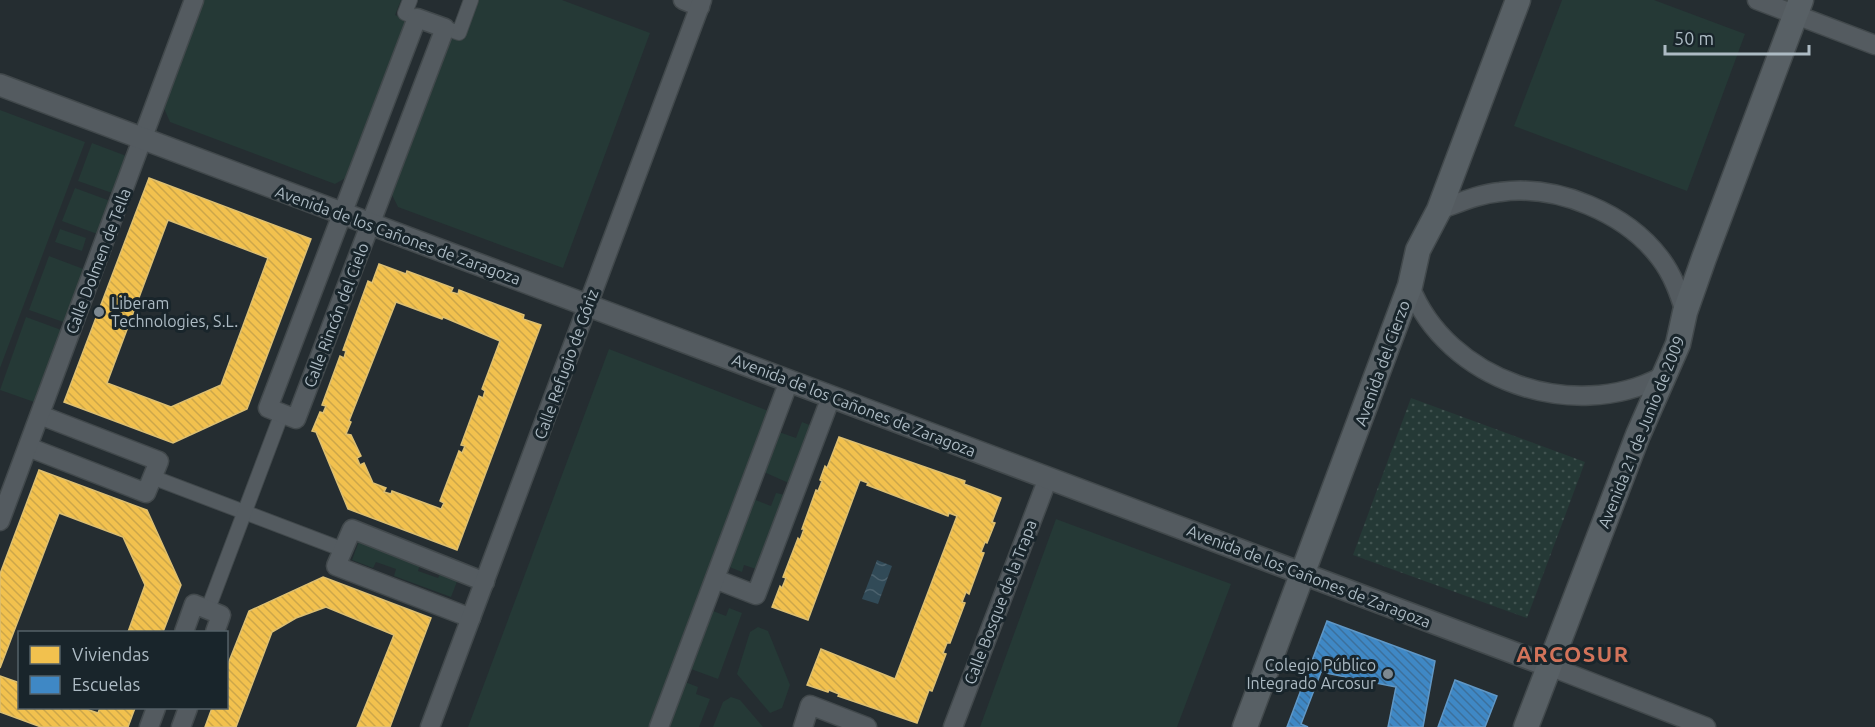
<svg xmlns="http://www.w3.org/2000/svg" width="1875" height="727" font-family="Ubuntu,sans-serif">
  <defs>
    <pattern id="park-dots" width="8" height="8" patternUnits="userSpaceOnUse" patternTransform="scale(1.5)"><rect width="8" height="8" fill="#253936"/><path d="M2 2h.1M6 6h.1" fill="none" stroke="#425451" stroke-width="1.8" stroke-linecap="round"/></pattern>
    <pattern id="water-waves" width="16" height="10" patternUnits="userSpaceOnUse" patternTransform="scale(1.5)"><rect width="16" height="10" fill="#314a57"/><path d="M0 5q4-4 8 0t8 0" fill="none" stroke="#4c626e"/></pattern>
    <pattern id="homes-back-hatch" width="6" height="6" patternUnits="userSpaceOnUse" patternTransform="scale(1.5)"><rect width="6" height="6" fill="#f2c14e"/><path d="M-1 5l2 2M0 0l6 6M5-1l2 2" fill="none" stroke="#cca64a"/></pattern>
    <pattern id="schools-back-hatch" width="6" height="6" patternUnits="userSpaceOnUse" patternTransform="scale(1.5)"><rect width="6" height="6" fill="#3f88c5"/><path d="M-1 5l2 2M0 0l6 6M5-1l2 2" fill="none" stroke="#3c709c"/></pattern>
  </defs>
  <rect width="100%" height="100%" fill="#252d31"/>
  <g fill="#253936">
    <polygon points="203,0 401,0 395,15 409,21 349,176 335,184 170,122 163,106"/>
    <polygon points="478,0 562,0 650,33 563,268 398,207 390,191 449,36 463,40"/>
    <polygon points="1562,0 1654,0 1745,34 1687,191 1514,126"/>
    <polygon points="0,110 85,142 0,368"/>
    <polygon points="92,143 129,157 115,194 78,181"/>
    <polygon points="75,188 113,202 100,235 62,221"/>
    <polygon points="60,229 86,238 82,251 55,242"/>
    <polygon points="49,256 86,270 66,323 29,310"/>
    <polygon points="26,317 64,331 37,403 0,390"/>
    <polygon points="609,349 771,412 652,727 468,727"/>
    <polygon points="802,422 812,426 791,484 764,472 779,432 796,438"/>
    <polygon points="776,493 785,495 756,569 744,565 742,572 727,566 753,499 771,506"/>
    <polygon points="1056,519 1231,584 1177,727 980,727"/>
    <polygon points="359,541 420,564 418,571 438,578 441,572 458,579 451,597 394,576 396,569 376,562 373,568 352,560"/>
    <polygon points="729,608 742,613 718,679 691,669 713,611 726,616"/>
    <polygon points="758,627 768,631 790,685 782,708 770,713 737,674 750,632"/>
    <polygon points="685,682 698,687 696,694 710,699 699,727 668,727"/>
    <polygon points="731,697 740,700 763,727 713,727 723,702"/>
  </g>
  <polygon fill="url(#park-dots)" points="1411,398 1585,462 1527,618 1353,555"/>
  <polygon fill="url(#water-waves)" points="877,560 892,566 878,604 862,599"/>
  <g fill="url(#homes-back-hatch)" stroke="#ddbf71" stroke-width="1.5" fill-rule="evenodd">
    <path d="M 149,178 L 311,239 L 247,409 L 173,443 L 64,402 ZM 168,220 L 268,258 L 221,385 L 171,407 L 107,383 Z"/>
    <path d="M 379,264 L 406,274 L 407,271 L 453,288 L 451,292 L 458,294 L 459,290 L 524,315 L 523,319 L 541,325 L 457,550 L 348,509 L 316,432 L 312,431 L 320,412 L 323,413 L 326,406 L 322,405 L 340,356 L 344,358 L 346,351 L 343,350 L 368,281 L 372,283 ZM 396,302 L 442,319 L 443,317 L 500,341 L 482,389 L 485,391 L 483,398 L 479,396 L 461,445 L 465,446 L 462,453 L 459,451 L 440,501 L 444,503 L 441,509 L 392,491 L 391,494 L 384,492 L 386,488 L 373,483 L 364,463 L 360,465 L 357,458 L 361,456 L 351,435 L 346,434 L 351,422 L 349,421 Z"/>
    <polygon points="839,437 965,481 964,484 1001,498 992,522 995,523 987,543 985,542 981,552 984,553 969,594 966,592 962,602 965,603 950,643 947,643 943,653 946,654 932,691 929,690 917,723 838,696 839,694 829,690 828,692 807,685 821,649 895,679 957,516 949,513 948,516 867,485 868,483 860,480 808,620 772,607 780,586 782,588 786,578 783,577 798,538 800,540 804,529 802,529 816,490 818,491 822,481 820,480 825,466 827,468"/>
    <polygon points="39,470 147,510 181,585 163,632 128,632 145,585 123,537 59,513 0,668 0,574"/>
    <polygon points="323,577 431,618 390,727 357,727 394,635 326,607 296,618 272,632 236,727 205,727 212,708 226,708 226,669 249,611"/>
    <polygon points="0,676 20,683 20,708 83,708 98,713 100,708 135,708 128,727 41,727 0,712"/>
  </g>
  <g fill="url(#schools-back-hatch)" stroke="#6097c5" stroke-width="1.5">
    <polygon points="1327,621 1435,661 1423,727 1388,727 1396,687 1321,672 1301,724 1308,727 1287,727"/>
    <polygon points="1455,680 1497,696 1485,727 1438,727"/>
  </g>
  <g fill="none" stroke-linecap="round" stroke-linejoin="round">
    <defs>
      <g id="pedestrian">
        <polyline points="410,0 405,13 417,18"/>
        <polyline points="445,28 459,33 471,0"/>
        <polyline points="152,477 344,550"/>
        <polyline points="208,609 282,413"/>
      </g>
      <g id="minor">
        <polyline points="683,0 700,7"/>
        <polyline points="1757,0 1875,45"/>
        <polygon points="417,18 445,28 296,419 268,408"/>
        <path d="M 1439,210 C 1459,203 1478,194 1500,192 C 1557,184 1626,213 1660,258 C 1673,275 1679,293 1685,312"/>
        <path d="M 1410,286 C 1447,381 1573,423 1661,377"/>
        <polyline points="28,447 146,493 159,461 40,415"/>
        <polyline points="0,521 194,0"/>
        <polyline points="715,579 756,595 831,397"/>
        <polyline points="471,618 336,566 352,529 485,582"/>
        <polyline points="184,632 194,604 221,615 215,632"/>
        <polyline points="1549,666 1706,727"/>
        <polyline points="149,727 156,708"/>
        <polyline points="181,727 188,708"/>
        <polyline points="430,727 702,0"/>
        <polyline points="659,727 789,381"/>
        <polyline points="803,727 810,705 867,727"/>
        <polyline points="953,727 1048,478"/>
      </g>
      <polyline id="tertiary" points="0,85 1549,666"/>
      <g id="secondary">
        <polyline points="1245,727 1410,286 1418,250 1439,210 1518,0"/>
        <polyline points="1526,727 1638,435 1678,344 1685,312 1704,258 1801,0"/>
      </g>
    </defs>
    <use href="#pedestrian" stroke="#42494c" stroke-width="16"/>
    <use href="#minor" stroke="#42494c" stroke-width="21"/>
    <use href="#tertiary" stroke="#42494c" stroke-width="24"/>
    <use href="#secondary" stroke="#42494c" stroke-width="27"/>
    <use href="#pedestrian" stroke="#545b60" stroke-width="14"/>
    <use href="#minor" stroke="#545b60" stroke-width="18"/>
    <use href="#tertiary" stroke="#545b60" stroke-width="21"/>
    <use href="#secondary" stroke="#586065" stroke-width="24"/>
  </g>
  <g fill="#7d8991" stroke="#19252b" stroke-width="2">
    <circle cx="99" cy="312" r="6"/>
    <circle cx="1388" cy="674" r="6"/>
  </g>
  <g text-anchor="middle" stroke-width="6" stroke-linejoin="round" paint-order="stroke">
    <g font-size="16" fill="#adbbc4" stroke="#19252b">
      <text transform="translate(398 235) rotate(20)" y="6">Avenida de los Cañones de Zaragoza</text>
      <text transform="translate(98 261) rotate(-69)" y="6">Calle Dolmen de Tella</text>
      <text transform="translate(336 315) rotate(-69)" y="6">Calle Rincón del Cielo</text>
      <text transform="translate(1382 363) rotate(-70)" y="6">Avenida del Cierzo</text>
      <text transform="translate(566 364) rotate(-70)" y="6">Calle Refugio de Góriz</text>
      <text transform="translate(854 405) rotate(21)" y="6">Avenida de los Cañones de Zaragoza</text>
      <text transform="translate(1641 432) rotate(-68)" y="6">Avenida 21 de Junio de 2009</text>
      <text transform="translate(1309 576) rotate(21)" y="6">Avenida de los Cañones de Zaragoza</text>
      <text transform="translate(1000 602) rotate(-69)" y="6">Calle Bosque de la Trapa</text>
    </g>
    <g font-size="16" fill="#adbbc4" stroke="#19252b" text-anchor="start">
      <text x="111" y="309">Liberam<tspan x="111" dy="18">Technologies, S.L.</tspan></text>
      <text x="1376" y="671" text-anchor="end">Colegio Público<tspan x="1376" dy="18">Integrado Arcosur</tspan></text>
    </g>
    <g font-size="22" font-weight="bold" letter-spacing="1.5" fill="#d2735a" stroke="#19252b">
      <text x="1573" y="662">ARCOSUR</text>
    </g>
  </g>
  <rect x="18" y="631" width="210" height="78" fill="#19252b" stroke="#546168" stroke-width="1.5"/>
  <rect x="30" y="646" width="30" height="18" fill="#f2c14e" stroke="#546168" stroke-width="1.5"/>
  <text x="72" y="661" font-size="18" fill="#adbbc4">Viviendas</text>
  <rect x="30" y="676" width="30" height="18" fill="#3f88c5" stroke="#546168" stroke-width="1.5"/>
  <text x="72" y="691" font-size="18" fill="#adbbc4">Escuelas</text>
  <path d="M1665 45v9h144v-9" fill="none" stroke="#adbbc4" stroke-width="3"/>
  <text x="1674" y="45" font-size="18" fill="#adbbc4" stroke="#19252b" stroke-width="4.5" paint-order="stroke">50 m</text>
</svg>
